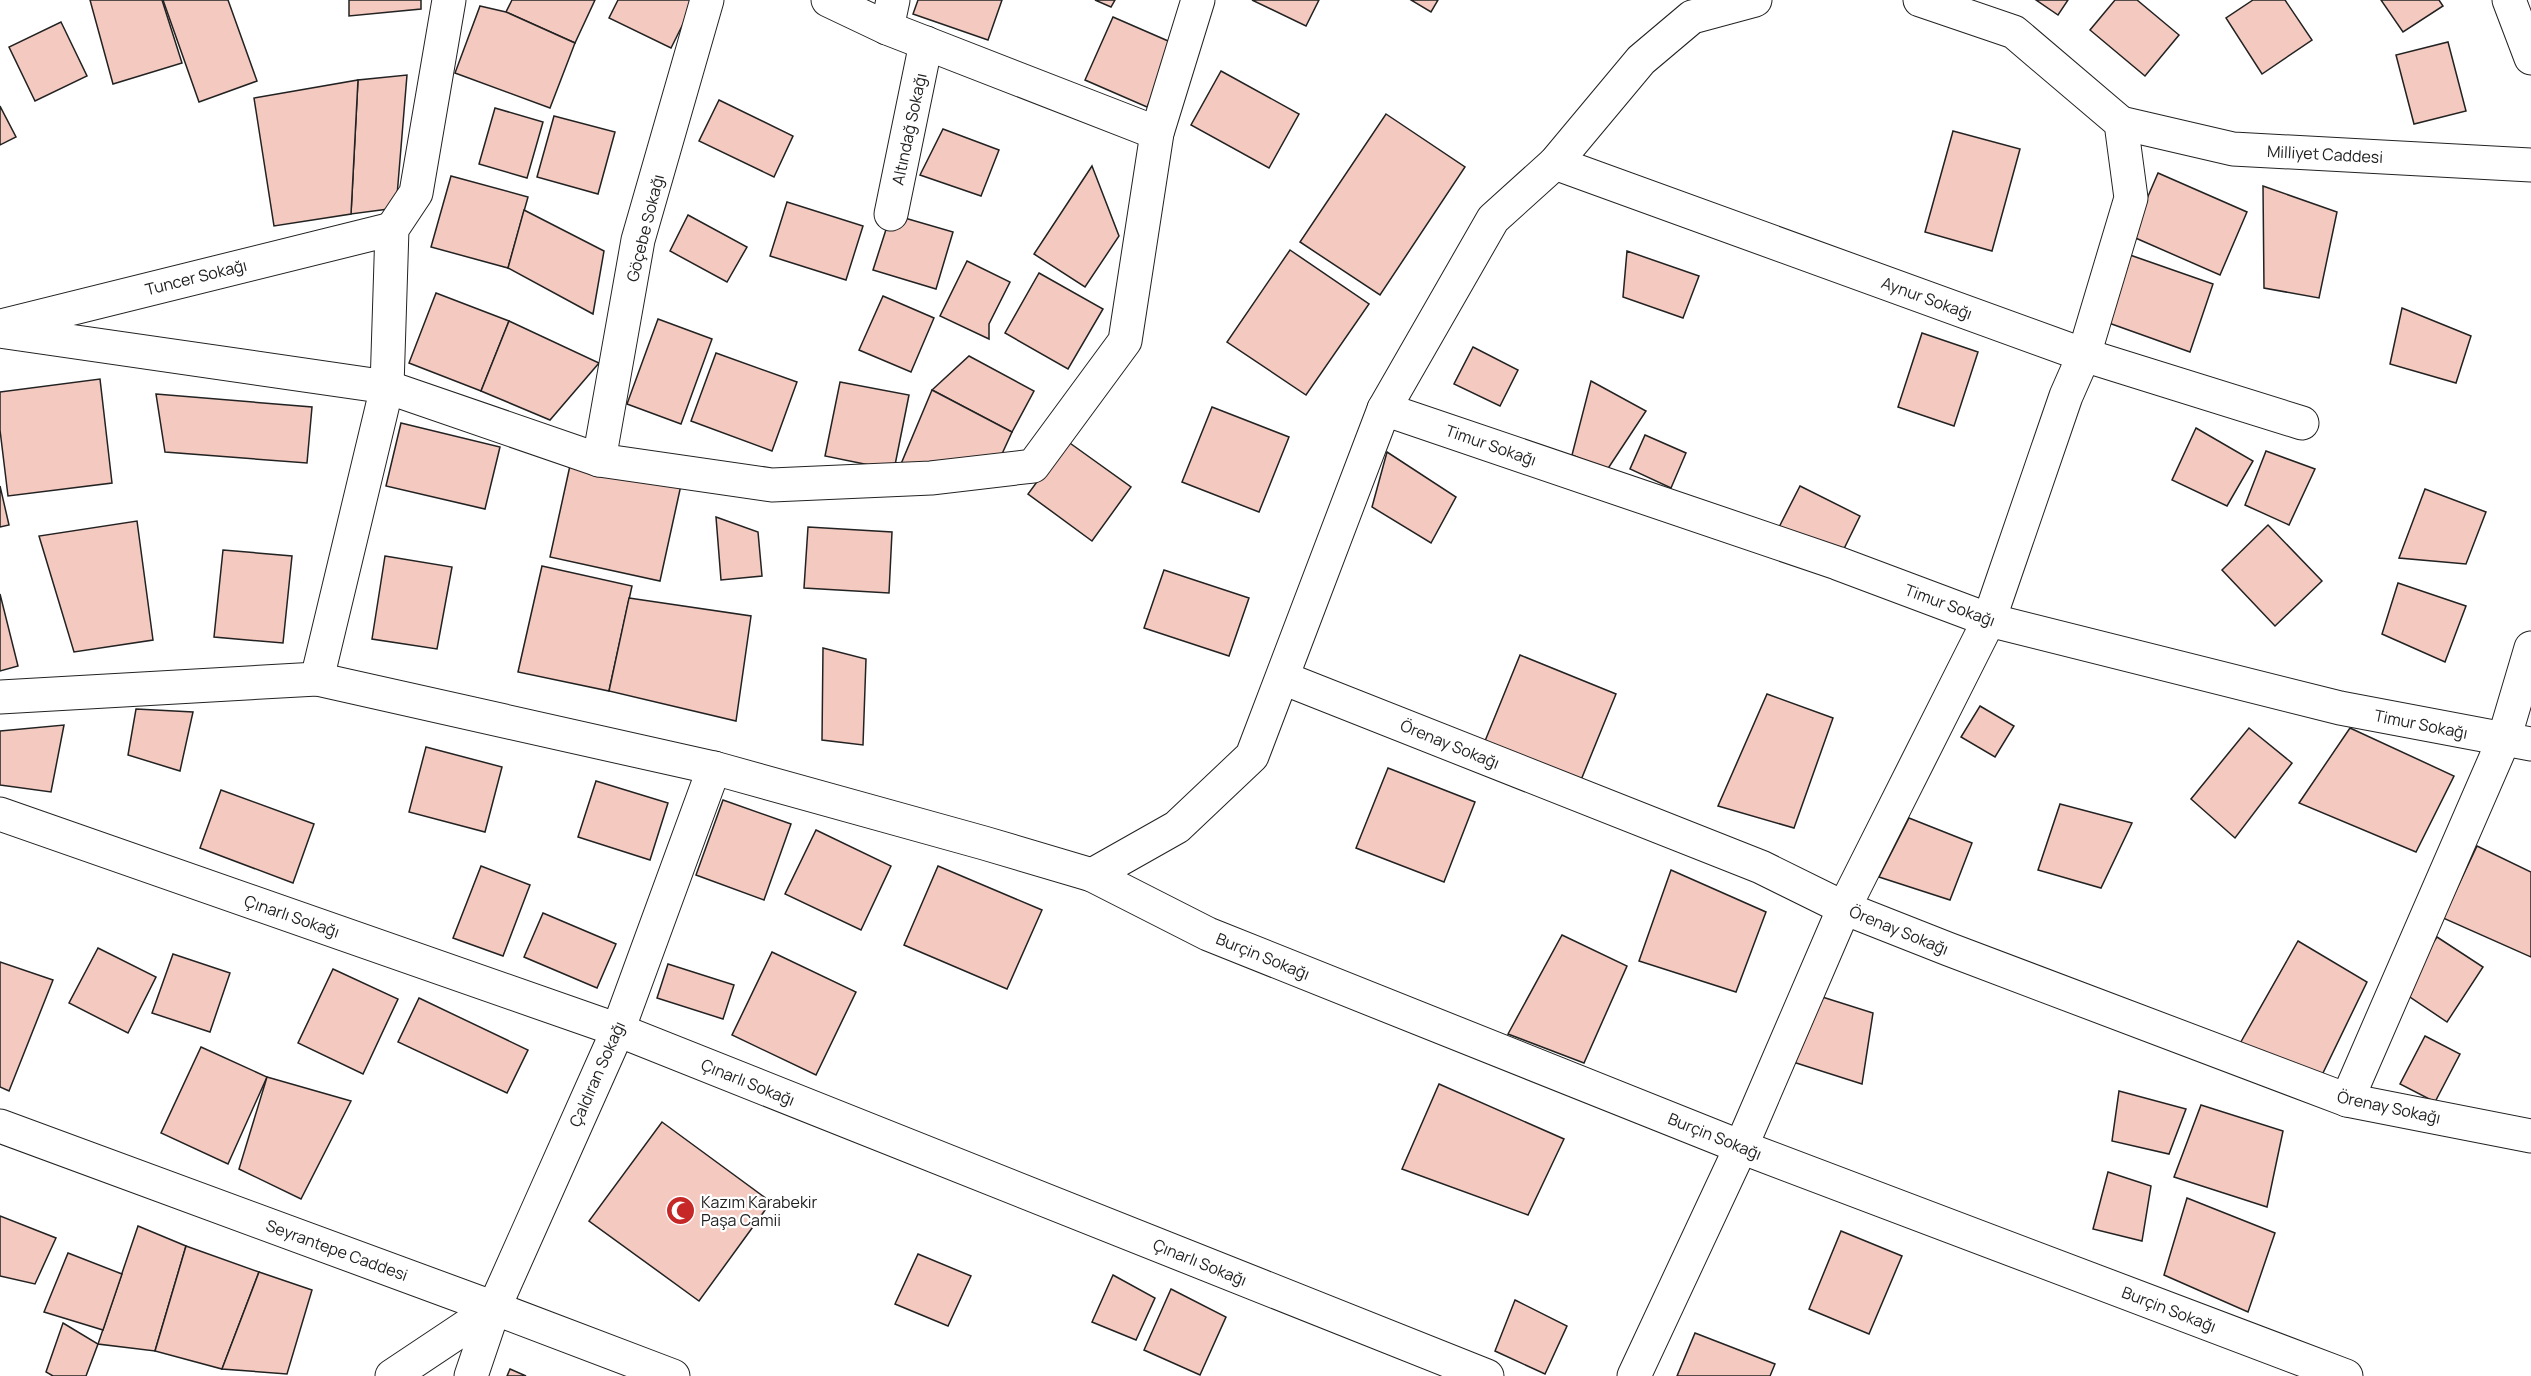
<svg xmlns="http://www.w3.org/2000/svg" width="2531" height="1376" font-family="Manrope,sans-serif">
  <rect width="100%" height="100%" fill="#fff"/>
  <g fill="#f3c9c0" stroke="#222" stroke-width="1.5">
    <polygon points="90,0 162,0 182,63 113,84"/>
    <polygon points="163,0 228,0 257,81 199,102"/>
    <polygon points="349,0 421,0 421,9 349,16"/>
    <polygon points="512,0 595,0 575,43 506,12"/>
    <polygon points="618,0 695,0 671,48 609,18"/>
    <polygon points="918,0 1002,0 988,40 913,14"/>
    <polygon points="1095,0 1115,0 1111,7"/>
    <polygon points="1252,0 1319,0 1306,26"/>
    <polygon points="1411,0 1438,0 1431,12"/>
    <polygon points="2036,0 2068,0 2058,15"/>
    <polygon points="2115,0 2137,0 2179,35 2145,76 2090,30"/>
    <polygon points="2253,0 2285,0 2312,40 2262,74 2226,18"/>
    <polygon points="2381,0 2439,0 2443,6 2403,32"/>
    <polygon points="480,6 506,12 575,43 550,108 455,73"/>
    <polygon points="1113,17 1175,44 1147,107 1085,80"/>
    <polygon points="61,22 87,76 35,101 9,47"/>
    <polygon points="2448,42 2466,111 2414,124 2396,55"/>
    <polygon points="1221,71 1299,114 1269,168 1191,125"/>
    <polygon points="407,75 396,208 351,214 358,80"/>
    <polygon points="358,80 351,214 274,226 254,98"/>
    <polygon points="719,100 793,136 774,177 699,141"/>
    <polygon points="0,106 16,137 0,145"/>
    <polygon points="495,108 543,122 527,178 479,164"/>
    <polygon points="1386,114 1465,167 1380,295 1300,242"/>
    <polygon points="554,116 615,132 598,194 537,177"/>
    <polygon points="943,129 999,150 981,196 920,175"/>
    <polygon points="1953,131 2020,149 1992,251 1925,232"/>
    <polygon points="1092,166 1119,236 1085,287 1034,254"/>
    <polygon points="2158,173 2247,212 2220,275 2131,236"/>
    <polygon points="451,176 528,197 508,268 431,247"/>
    <polygon points="2263,186 2337,212 2319,298 2264,288"/>
    <polygon points="787,202 863,226 846,280 770,256"/>
    <polygon points="524,210 604,251 593,314 508,268"/>
    <polygon points="891,214 953,232 936,289 873,270"/>
    <polygon points="688,215 747,247 727,282 670,251"/>
    <polygon points="1290,250 1369,304 1306,395 1227,342"/>
    <polygon points="1627,251 1699,276 1683,318 1623,297"/>
    <polygon points="2130,255 2213,284 2190,352 2106,322"/>
    <polygon points="967,261 1010,282 989,324 989,339 940,316"/>
    <polygon points="1039,273 1103,309 1068,369 1005,333"/>
    <polygon points="436,293 509,321 481,391 409,363"/>
    <polygon points="883,296 934,318 911,372 859,350"/>
    <polygon points="2402,308 2471,336 2456,383 2390,364"/>
    <polygon points="658,319 712,339 681,424 627,404"/>
    <polygon points="509,321 599,363 550,420 481,391"/>
    <polygon points="1922,333 1978,352 1954,426 1898,407"/>
    <polygon points="1473,347 1518,370 1500,406 1454,384"/>
    <polygon points="716,353 797,382 772,451 691,421"/>
    <polygon points="969,356 1034,391 1012,432 932,390"/>
    <polygon points="100,379 112,483 8,496 0,430 0,392"/>
    <polygon points="1591,381 1646,411 1607,470 1572,455"/>
    <polygon points="840,382 909,395 894,470 825,456"/>
    <polygon points="932,390 1012,432 1001,456 901,464"/>
    <polygon points="156,394 312,407 307,463 165,452"/>
    <polygon points="1212,407 1289,437 1259,512 1182,482"/>
    <polygon points="401,423 500,447 485,509 386,486"/>
    <polygon points="2196,428 2253,461 2227,506 2172,480"/>
    <polygon points="1645,435 1686,453 1671,488 1630,469"/>
    <polygon points="1067,441 1131,487 1092,541 1028,494"/>
    <polygon points="2266,451 2315,469 2289,525 2245,505"/>
    <polygon points="1387,452 1456,497 1431,543 1372,507"/>
    <polygon points="571,461 681,485 660,581 550,557"/>
    <polygon points="0,486 9,525 0,527"/>
    <polygon points="1800,486 1860,516 1837,563 1776,533"/>
    <polygon points="2425,489 2486,512 2466,564 2399,558"/>
    <polygon points="716,517 758,532 762,576 721,580"/>
    <polygon points="137,521 153,640 74,652 39,536"/>
    <polygon points="2268,525 2322,581 2275,626 2222,570"/>
    <polygon points="808,527 892,532 889,593 804,588"/>
    <polygon points="223,550 292,556 283,643 214,637"/>
    <polygon points="385,556 452,567 437,649 372,639"/>
    <polygon points="542,566 632,586 609,691 518,672"/>
    <polygon points="1164,570 1249,598 1229,656 1144,628"/>
    <polygon points="2398,583 2466,606 2445,662 2382,634"/>
    <polygon points="0,594 18,666 0,671"/>
    <polygon points="629,598 751,616 736,721 609,691"/>
    <polygon points="823,648 866,659 863,745 822,740"/>
    <polygon points="1520,655 1616,694 1581,780 1485,741"/>
    <polygon points="1767,694 1833,718 1794,828 1718,806"/>
    <polygon points="1980,706 2014,726 1995,757 1961,737"/>
    <polygon points="136,709 193,712 180,771 128,755"/>
    <polygon points="64,725 51,792 0,785 0,731"/>
    <polygon points="2249,728 2292,763 2235,838 2191,799"/>
    <polygon points="2350,728 2454,776 2416,852 2299,803"/>
    <polygon points="426,747 502,767 485,832 409,812"/>
    <polygon points="1388,768 1475,802 1444,882 1356,848"/>
    <polygon points="596,781 668,803 650,860 578,837"/>
    <polygon points="221,790 314,824 293,883 200,848"/>
    <polygon points="723,800 791,824 764,900 696,875"/>
    <polygon points="2060,804 2132,823 2101,888 2038,870"/>
    <polygon points="1909,818 1972,843 1950,900 1879,877"/>
    <polygon points="816,830 891,866 861,930 785,894"/>
    <polygon points="2477,846 2531,872 2531,957 2443,918"/>
    <polygon points="481,866 530,885 503,956 453,938"/>
    <polygon points="938,866 1042,910 1007,989 904,945"/>
    <polygon points="1671,870 1766,912 1736,992 1639,961"/>
    <polygon points="543,913 616,944 597,988 524,957"/>
    <polygon points="1562,935 1627,966 1584,1063 1508,1034"/>
    <polygon points="2437,937 2483,967 2447,1022 2401,991"/>
    <polygon points="2298,941 2367,982 2321,1077 2238,1047"/>
    <polygon points="98,948 156,977 128,1033 69,1003"/>
    <polygon points="772,952 856,992 816,1075 732,1035"/>
    <polygon points="173,954 230,973 210,1032 152,1013"/>
    <polygon points="0,962 53,980 9,1091 0,1087"/>
    <polygon points="668,964 734,985 723,1019 657,998"/>
    <polygon points="333,969 398,999 363,1074 298,1043"/>
    <polygon points="1816,995 1873,1013 1862,1084 1793,1062"/>
    <polygon points="419,998 528,1050 507,1093 398,1042"/>
    <polygon points="2425,1036 2460,1054 2435,1102 2400,1084"/>
    <polygon points="201,1047 267,1077 228,1164 161,1133"/>
    <polygon points="267,1077 351,1101 301,1199 239,1169"/>
    <polygon points="1439,1084 1564,1139 1528,1215 1402,1169"/>
    <polygon points="2119,1091 2186,1109 2169,1154 2112,1141"/>
    <polygon points="2201,1105 2283,1131 2267,1207 2174,1177"/>
    <polygon points="662,1122 771,1202 699,1301 589,1221"/>
    <polygon points="2108,1172 2151,1186 2142,1241 2093,1229"/>
    <polygon points="2187,1198 2275,1233 2248,1312 2164,1275"/>
    <polygon points="0,1216 56,1238 35,1284 0,1276"/>
    <polygon points="138,1226 186,1246 155,1351 98,1344"/>
    <polygon points="1841,1231 1902,1256 1869,1334 1809,1309"/>
    <polygon points="186,1246 259,1272 222,1369 155,1351"/>
    <polygon points="68,1253 122,1274 103,1330 44,1312"/>
    <polygon points="918,1254 971,1276 948,1326 895,1304"/>
    <polygon points="259,1272 312,1290 287,1374 222,1369"/>
    <polygon points="1113,1275 1155,1298 1136,1340 1092,1322"/>
    <polygon points="1171,1289 1226,1317 1200,1375 1144,1350"/>
    <polygon points="1515,1300 1567,1326 1545,1374 1495,1351"/>
    <polygon points="63,1323 98,1344 86,1376 53,1376 46,1372"/>
    <polygon points="1695,1333 1775,1364 1770,1376 1677,1376"/>
    <polygon points="510,1369 526,1376 507,1376"/>
  </g>
  <g fill="none" stroke-linecap="round" stroke-linejoin="round">
    <defs>
      <g id="minor">
        <polyline points="828,0 887,28 1157,133"/>
        <polyline points="2509,0 2531,58"/>
        <polyline points="887,28 893,0"/>
        <polyline points="2121,123 2233,149 2531,165"/>
        <polyline points="1555,163 2084,355 2302,423"/>
        <polyline points="891,214 926,43"/>
        <polyline points="1,326 392,229"/>
        <polyline points="0,331 387,387 599,460 772,485 931,478 1033,466 1125,341 1157,133 1198,0"/>
        <polyline points="1384,409 1837,563 1989,620 2340,708 2531,744"/>
        <polyline points="599,460 638,240 707,0"/>
        <polyline points="1283,678 1761,867 1844,908 1948,949 2347,1100 2531,1136"/>
        <polyline points="317,679 387,387 392,229 416,193 449,0"/>
        <polyline points="0,697 317,679 714,768 984,843 1092,875 1177,827 1252,756 1384,409 1493,219 1555,163 1641,60 1692,17 1755,0"/>
        <polyline points="0,814 618,1030 1487,1376"/>
        <polyline points="1092,875 1208,934 1741,1147 2346,1376"/>
        <polyline points="2347,1100 2504,739 2531,648"/>
        <polyline points="0,1126 494,1308 673,1376"/>
        <polyline points="392,1376 494,1308"/>
        <polyline points="471,1376 494,1308 618,1030 714,768"/>
        <polyline points="1634,1376 1741,1147 1844,908 1989,620 2066,396 2084,355 2131,198 2121,123 2014,32 1920,0"/>
      </g>
    </defs>
    <use href="#minor" stroke="#222" stroke-width="35"/>
    <use href="#minor" stroke="#fff" stroke-width="33"/>
  </g>
  <defs>
    <symbol id="mosque-disc" viewBox="-11 -11 22 22"><circle r="9.5" fill="#c62828" stroke="#fff"/><path d="M3.5-4.9A6 6 0 1 0 3.5 4.9A5 5 0 1 1 3.5-4.9Z" fill="#fff"/></symbol>
  </defs>
  <g fill-rule="evenodd">
    <use href="#mosque-disc" x="664" y="1194" width="33" height="33"/>
  </g>
  <g text-anchor="middle" stroke-width="4.5" stroke-linejoin="round" paint-order="stroke">
    <g font-size="16" fill="#222" stroke="#fff">
      <text transform="translate(909 129) rotate(-78)" y="6">Altındağ Sokağı</text>
      <text transform="translate(2325 154) rotate(3)" y="6">Milliyet Caddesi</text>
      <text transform="translate(645 228) rotate(-76)" y="6">Göçebe Sokağı</text>
      <text transform="translate(196 277) rotate(-14)" y="6">Tuncer Sokağı</text>
      <text transform="translate(1927 298) rotate(20)" y="6">Aynur Sokağı</text>
      <text transform="translate(1491 445) rotate(19)" y="6">Timur Sokağı</text>
      <text transform="translate(1950 605) rotate(20)" y="6">Timur Sokağı</text>
      <text transform="translate(2421 724) rotate(11)" y="6">Timur Sokağı</text>
      <text transform="translate(1450 744) rotate(22)" y="6">Örenay Sokağı</text>
      <text transform="translate(292 916) rotate(19)" y="6">Çınarlı Sokağı</text>
      <text transform="translate(1899 930) rotate(22)" y="6">Örenay Sokağı</text>
      <text transform="translate(1263 956) rotate(22)" y="6">Burçin Sokağı</text>
      <text transform="translate(597 1074) rotate(-66)" y="6">Çaldıran Sokağı</text>
      <text transform="translate(748 1082) rotate(22)" y="6">Çınarlı Sokağı</text>
      <text transform="translate(2389 1107) rotate(12)" y="6">Örenay Sokağı</text>
      <text transform="translate(1715 1136) rotate(22)" y="6">Burçin Sokağı</text>
      <text transform="translate(337 1250) rotate(20)" y="6">Seyrantepe Caddesi</text>
      <text transform="translate(1200 1262) rotate(22)" y="6">Çınarlı Sokağı</text>
      <text transform="translate(2169 1309) rotate(21)" y="6">Burçin Sokağı</text>
    </g>
    <g font-size="16" fill="#222" stroke="#fff" text-anchor="start">
      <text x="701" y="1208">Kazım Karabekir<tspan x="701" dy="18">Paşa Camii</tspan></text>
    </g>
  </g>
</svg>
